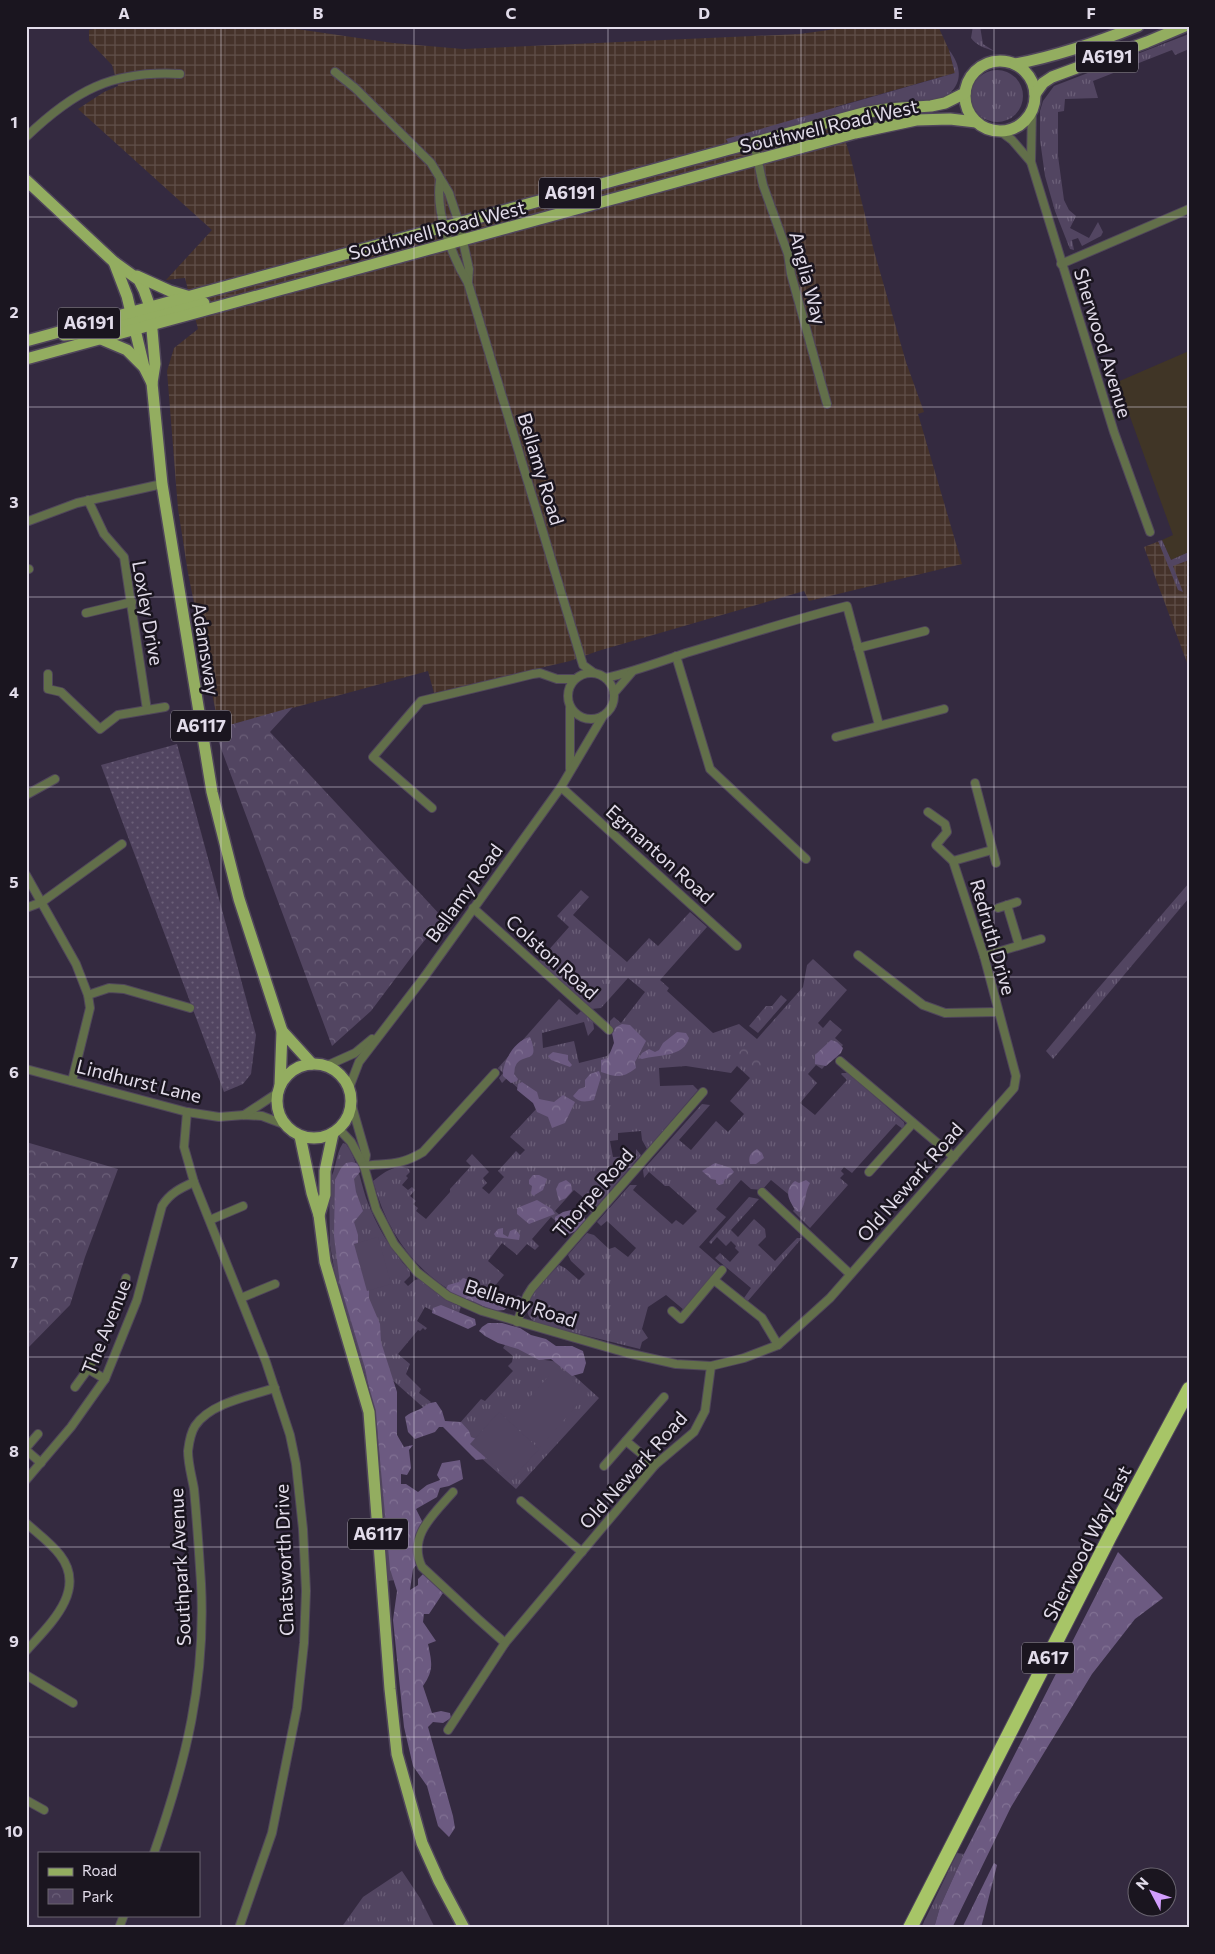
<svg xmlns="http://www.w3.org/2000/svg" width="1215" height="1954" font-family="Commissioner,sans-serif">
  <defs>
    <pattern id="industrial-grid" width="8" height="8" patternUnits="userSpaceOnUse" patternTransform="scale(1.25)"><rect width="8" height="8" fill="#45322a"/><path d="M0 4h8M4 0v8" fill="none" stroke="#604f49"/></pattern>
    <pattern id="grass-tufts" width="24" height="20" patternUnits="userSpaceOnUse" patternTransform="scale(1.25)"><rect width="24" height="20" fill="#524561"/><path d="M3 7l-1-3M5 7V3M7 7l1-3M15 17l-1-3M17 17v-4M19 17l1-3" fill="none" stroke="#6b5f78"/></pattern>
    <pattern id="forest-crowns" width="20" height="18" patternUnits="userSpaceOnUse" patternTransform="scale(1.25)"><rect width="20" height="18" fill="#6c5a81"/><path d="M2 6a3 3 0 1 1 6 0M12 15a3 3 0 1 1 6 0" fill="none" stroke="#817193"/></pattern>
    <pattern id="park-crowns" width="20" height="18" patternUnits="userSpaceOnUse" patternTransform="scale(1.25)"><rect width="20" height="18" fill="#524561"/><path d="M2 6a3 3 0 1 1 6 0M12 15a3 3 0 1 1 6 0" fill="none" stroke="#6b5f78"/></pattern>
    <pattern id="garden-dots" width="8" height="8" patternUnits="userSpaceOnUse" patternTransform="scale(1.25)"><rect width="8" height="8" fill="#524561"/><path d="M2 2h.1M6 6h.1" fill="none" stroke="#6b5f78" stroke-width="1.8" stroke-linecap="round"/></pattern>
  </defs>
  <rect width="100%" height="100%" fill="#342a40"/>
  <g fill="url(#industrial-grid)">
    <polygon points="110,26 276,26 393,43 463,49 800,34 857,26 938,26 949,50 955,73 835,107 851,159 874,251 906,362 924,412 918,414 962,564 809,601 804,591 598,651 570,661 434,693 428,671 219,728 188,573 178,509 167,371 174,348 198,329 185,278 166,280 212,230 78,109 104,92 118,86 112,65 89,41 89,30"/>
    <polygon points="1162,540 1171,560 1189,552 1189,668 1144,547"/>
  </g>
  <polygon fill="#403526" points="1189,351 1189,552 1171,560 1162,540 1173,535 1129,414 1117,392 1115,383"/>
  <g fill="url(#grass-tufts)">
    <path d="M 973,26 L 980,26 L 983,44 L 994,51 C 985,48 977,46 971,38 Z"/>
    <polygon points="1189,34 1189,49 1175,55 1172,50 1093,81 1098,98 1065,99 1064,111 1058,112 1058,156 1064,200 1069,210 1076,216 1070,228 1089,238 1098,222 1103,232 1101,236 1082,246 1078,238 1072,240 1074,250 1070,249 1055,211 1045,176 1040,140 1040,111 1043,101 1054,86"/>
    <path d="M 949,50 C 960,64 964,81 949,94 C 936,104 916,100 900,101 C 875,104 850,112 825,118 C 793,127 761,136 729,144 L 726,139 L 955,73 Z"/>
    <circle cx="997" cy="96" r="26"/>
    <polygon points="1162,540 1171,560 1189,552 1189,560 1173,566 1183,592 1178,590 1158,541"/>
    <polygon points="1189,883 1189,898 1053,1059 1046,1051 1095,992"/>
    <path d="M 581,890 L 589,897 L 573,915 L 627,962 L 649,938 L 658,946 L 690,912 L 707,927 L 660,980 L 669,988 L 667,991 L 713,1033 L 739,1024 L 757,1039 L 803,987 L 807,965 L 813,959 L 847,990 L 818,1023 L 823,1028 L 830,1020 L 842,1030 L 835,1038 L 843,1045 L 822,1069 L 816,1065 L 808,1074 L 817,1083 L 800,1103 L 815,1115 L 847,1080 L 841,1074 L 842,1073 L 848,1073 L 904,1122 L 905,1127 L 903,1129 L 896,1124 L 852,1173 L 844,1167 L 841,1171 L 844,1174 L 840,1178 L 848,1185 L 810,1228 L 793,1211 L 799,1203 L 771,1180 L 762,1190 L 751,1189 L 741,1180 L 716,1209 L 726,1217 L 699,1247 L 722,1267 L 684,1310 L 666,1295 L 648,1307 L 642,1329 L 648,1338 L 642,1342 L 640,1349 L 539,1324 C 508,1311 547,1279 559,1265 L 565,1268 L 579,1280 L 585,1274 L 571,1261 L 568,1255 L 587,1233 L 594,1235 L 609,1249 L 615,1247 L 628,1257 L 636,1248 L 607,1221 L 601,1226 L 597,1222 L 630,1185 L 637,1185 L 633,1190 L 672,1224 L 676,1220 L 683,1225 L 697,1211 L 669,1186 L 665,1186 L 649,1172 L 644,1178 L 643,1170 L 702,1104 L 710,1105 L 679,1140 L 691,1150 L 716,1121 L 728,1132 L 744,1114 L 730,1101 L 750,1078 L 737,1066 L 731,1073 L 686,1066 L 659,1068 L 660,1086 L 693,1085 L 698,1090 L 647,1149 L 642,1140 L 641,1131 L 618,1133 L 618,1140 L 610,1141 L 613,1157 L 636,1156 L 636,1149 L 641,1155 L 591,1213 L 590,1211 L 594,1206 L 574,1190 L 555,1211 L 575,1228 L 571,1234 L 551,1217 L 532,1239 L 539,1246 L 535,1250 L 527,1244 L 517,1255 L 502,1243 L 488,1261 L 504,1275 L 493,1288 L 511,1303 L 518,1295 L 522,1297 L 517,1310 L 507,1307 L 496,1311 C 430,1290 391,1247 373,1181 C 383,1173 395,1163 409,1169 L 410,1172 L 406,1176 L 408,1178 L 402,1185 L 408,1190 L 412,1187 L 415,1190 L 410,1196 L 416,1201 L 413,1204 L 418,1208 L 416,1211 L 426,1219 L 450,1192 L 450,1189 L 471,1166 L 466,1161 L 472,1154 L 489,1172 L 483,1178 L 487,1183 L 482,1188 L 489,1194 L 504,1177 L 498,1171 L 516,1151 L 520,1155 L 525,1150 L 510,1137 L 538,1107 L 507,1078 L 502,1083 L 499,1078 L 503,1073 L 498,1068 L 559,999 L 577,1015 L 581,1011 L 593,1021 L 594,1029 L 588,1036 L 584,1022 L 542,1033 L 543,1048 L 574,1041 L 579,1063 L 607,1056 L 623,1038 L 610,1025 L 610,1021 L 614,1017 L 621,1023 L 645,992 L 628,978 L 601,1008 L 591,1009 L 538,962 L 569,927 L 557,916 Z"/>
    <path d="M 343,1143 L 346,1144 C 357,1159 360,1179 366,1198 C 376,1225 390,1249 410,1271 L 410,1276 L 404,1282 L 408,1286 L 415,1280 L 419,1279 L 446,1300 L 461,1307 L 457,1318 L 443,1316 L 425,1307 L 417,1321 L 427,1328 L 425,1330 L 423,1328 L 420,1331 L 418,1330 L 398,1354 L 410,1364 L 406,1374 L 421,1389 L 419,1393 L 431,1402 L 425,1409 L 389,1377 L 400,1579 L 388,1581 L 377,1443 L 366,1378 L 335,1274 L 330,1245 L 329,1181 C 337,1169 335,1155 343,1143 Z"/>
    <polygon points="749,1197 759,1199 731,1230 738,1237 754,1219 765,1229 766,1237 758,1245 775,1261 797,1238 802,1238 747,1302 744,1298 751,1288 715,1258 720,1253 730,1262 739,1252 735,1248 736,1246 731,1241 726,1246 717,1237 711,1244 709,1242"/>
    <polygon points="508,1341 545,1360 559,1362 599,1398 516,1489 452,1432 481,1399 485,1401 513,1371 508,1366 512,1362 513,1356 503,1348"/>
    <polygon points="957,1853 964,1854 940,1907 934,1928 921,1928"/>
    <polygon points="402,1871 420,1898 435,1928 341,1928 363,1897"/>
  </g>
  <g fill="url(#forest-crowns)">
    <path d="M 622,1024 L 630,1025 L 646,1041 L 635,1062 L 636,1068 C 622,1079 616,1077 601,1072 L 601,1060 L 608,1058 L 614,1043 L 612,1033 L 616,1027 Z"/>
    <path d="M 677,1032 L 686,1033 L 689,1038 C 683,1058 659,1054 642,1059 L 639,1058 L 642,1053 L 649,1049 L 655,1052 L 659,1050 L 663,1043 Z"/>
    <path d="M 530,1037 C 541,1065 523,1052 516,1065 C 514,1068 515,1071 514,1074 L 518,1079 L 517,1081 L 511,1083 L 503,1076 C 502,1062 515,1040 530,1037 Z"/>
    <polygon points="831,1040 837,1042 843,1048 841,1053 826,1066 815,1064 815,1055"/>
    <polygon points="553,1052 568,1055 568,1060 572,1065 570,1067 551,1060 548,1056"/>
    <path d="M 599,1071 L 601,1077 L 594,1100 C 586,1102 579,1103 573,1096 L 579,1089 L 585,1087 L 585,1080 L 590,1074 Z"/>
    <polygon points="522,1082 537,1092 539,1099 554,1102 563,1095 575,1102 565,1123 552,1128 548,1117 537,1112 533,1103 517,1090 518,1084"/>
    <path d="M 757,1149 L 762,1153 L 764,1158 L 756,1164 L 750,1164 C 748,1157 750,1153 757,1149 Z"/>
    <path d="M 352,1162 L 359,1164 L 360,1172 L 354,1179 L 356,1192 L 363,1211 L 354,1222 L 358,1235 L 358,1250 L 369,1283 L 369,1298 L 380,1324 L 381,1342 L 397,1392 L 397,1435 L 404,1447 L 413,1445 L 409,1450 L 411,1468 L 407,1475 L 401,1474 L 401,1484 L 406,1484 L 418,1492 L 427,1485 L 440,1480 L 437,1475 L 442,1463 L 460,1460 L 463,1479 L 449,1486 L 440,1488 L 437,1497 L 416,1509 L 423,1523 L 418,1563 L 413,1569 L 410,1590 L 418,1585 L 418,1579 L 425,1572 L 447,1587 L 429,1614 L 424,1614 L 423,1622 L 436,1641 L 428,1644 C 432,1663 434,1670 423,1686 L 432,1713 L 441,1711 L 450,1713 L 451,1718 L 443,1723 L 433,1722 L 428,1727 L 453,1816 L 455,1828 L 449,1837 L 438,1826 L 427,1786 L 413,1766 L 404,1727 L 393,1620 L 397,1591 L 390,1569 L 377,1427 L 365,1368 L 340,1284 L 334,1236 L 335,1180 L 341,1168 L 346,1163 Z"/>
    <polygon points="715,1163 731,1168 734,1172 727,1179 725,1179 723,1184 719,1185 716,1183 716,1180 711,1179 702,1171"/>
    <polygon points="533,1175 539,1175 547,1179 543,1190 533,1196 531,1193 532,1186 529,1184 529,1180"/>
    <polygon points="566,1180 571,1184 572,1191 566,1198 559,1201 556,1189 559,1183"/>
    <path d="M 806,1180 L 810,1183 C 804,1194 807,1202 800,1212 L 796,1211 C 789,1200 783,1191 795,1181 L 799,1183 Z"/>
    <polygon points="537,1200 552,1209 555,1214 529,1224 517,1214 517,1208"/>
    <path d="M 571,1210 L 583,1213 L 586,1222 C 579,1230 573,1234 562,1235 L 556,1231 L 555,1217 L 563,1212 Z"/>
    <polygon points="503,1228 503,1234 508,1237 510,1231 515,1229 520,1235 519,1240 496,1237 494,1234 498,1229"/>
    <polygon points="463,1278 469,1280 479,1289 479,1296 488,1295 493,1291 498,1293 509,1305 504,1310 494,1311 473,1301 453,1295 446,1289 448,1285 459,1282"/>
    <polygon points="441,1305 475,1319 476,1325 468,1329 432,1313 433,1308"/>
    <polygon points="488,1323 502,1323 520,1328 531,1335 546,1339 556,1346 572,1346 583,1351 586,1363 583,1373 572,1376 551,1359 539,1360 518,1349 498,1343 485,1336 479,1331 482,1327"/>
    <path d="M 436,1402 L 442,1411 L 445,1421 L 461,1422 L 469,1431 L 471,1437 L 484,1442 L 487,1451 L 485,1459 L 476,1460 L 443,1427 L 439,1427 L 435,1432 L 415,1439 L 408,1432 L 405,1417 C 411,1412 414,1412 420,1409 C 428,1405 426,1403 436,1402 Z"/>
    <polygon points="1118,1552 1163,1598 1135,1619 1092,1674 1011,1807 952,1928 934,1928 940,1907 964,1854"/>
    <polygon points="994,1863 997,1865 981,1928 962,1928"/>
  </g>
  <g fill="url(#park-crowns)">
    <polygon points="293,707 270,732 443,918 416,951 371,1011 332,1046 216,735 219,728"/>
    <polygon points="781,995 787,1000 758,1033 749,1026 766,1006 772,1006"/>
    <polygon points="748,1042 770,1061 761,1073 755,1068 739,1066 738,1053"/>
    <polygon points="26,1142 118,1169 85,1257 70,1305 26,1350"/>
  </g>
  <polygon fill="url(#garden-dots)" points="177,744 256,1035 251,1074 243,1084 224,1092 101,765"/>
  <g fill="#524561">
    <polygon points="378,1237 391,1284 367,1291 354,1244"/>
    <polygon points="558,1366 588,1393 540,1447 510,1419"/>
    <polygon points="499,1412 539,1449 511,1480 470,1444"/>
  </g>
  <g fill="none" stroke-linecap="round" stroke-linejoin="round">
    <defs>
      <g id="street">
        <polyline points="335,72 355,88 431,163 449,193 459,223 469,269 468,283"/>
        <polyline points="1032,109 1031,162 1114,432 1150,532"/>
        <polyline points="1000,131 1012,140 1031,162"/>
        <path d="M 26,137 C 74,91 112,70 180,74"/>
        <polyline points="754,143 763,185 788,254 791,274 827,404"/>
        <path d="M 440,181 C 435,211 452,257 468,283 L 583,665 L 594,673"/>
        <polyline points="1061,264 1189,209"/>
        <polyline points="88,500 104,534 124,557 147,710"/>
        <polyline points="26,522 77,503 162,484"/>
        <polyline points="26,570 29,569"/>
        <polyline points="86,613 132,602"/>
        <polyline points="858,648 925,631"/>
        <polyline points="676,656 710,769 806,859"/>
        <circle cx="591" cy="696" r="23"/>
        <polyline points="48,674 48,689 61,692 100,729 118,715 165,707"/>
        <path d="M 606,678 C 633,672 659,662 686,653 C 739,637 792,620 847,606 L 879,725"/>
        <polyline points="614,693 632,672"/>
        <polyline points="836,737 944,709"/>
        <polyline points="570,769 570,708"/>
        <polyline points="975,783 996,863"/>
        <polyline points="561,787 737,946"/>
        <polyline points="26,795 55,779"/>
        <polyline points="432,808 373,757 421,701 533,674 540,673 557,679 574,679"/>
        <polyline points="953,861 992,850"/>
        <polyline points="26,875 76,964 88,995 90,1008 72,1081"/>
        <polyline points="1007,905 1019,945"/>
        <polyline points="26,908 42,902 122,844"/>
        <polyline points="473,908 609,1030"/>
        <polyline points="998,908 1017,902"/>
        <polyline points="858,955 923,1005 945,1013 998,1012"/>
        <polyline points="984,956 1041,939"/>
        <polyline points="88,995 109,988 124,989 190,1008"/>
        <polyline points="840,1061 954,1157"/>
        <polyline points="326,1066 355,1053 372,1039"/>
        <polyline points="26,1069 187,1112 219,1117 244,1115 262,1116 286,1125"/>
        <polyline points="349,1088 359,1062 425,976 561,787 603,716"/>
        <polyline points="352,1106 366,1155 364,1166"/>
        <polyline points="187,1112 184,1147 194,1182 266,1362 290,1435 296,1464 303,1529 306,1591 304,1643 297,1708 272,1833 239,1928"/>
        <polyline points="244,1115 279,1092"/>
        <polyline points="339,1129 351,1142 364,1166 376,1209 394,1244 417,1272 448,1296 482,1311 627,1353 676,1364 711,1366 744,1358 778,1345 830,1298 1014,1088 1016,1076 984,956 953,861 936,845 947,832 945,824 928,812"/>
        <path d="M 364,1166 C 389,1163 400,1166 423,1152 L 495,1073"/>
        <polyline points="869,1172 913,1123"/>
        <polyline points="762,1192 850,1274"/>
        <polyline points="210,1220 243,1206"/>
        <polyline points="714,1280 762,1318 778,1345"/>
        <polyline points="241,1298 275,1284"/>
        <polyline points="117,1309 126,1278"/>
        <polyline points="672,1311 681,1319 722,1270"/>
        <polyline points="517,1322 527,1296 532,1288 703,1092"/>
        <polyline points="88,1369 105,1379"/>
        <polyline points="75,1387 88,1369 100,1348"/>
        <polyline points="626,1441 655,1465"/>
        <polyline points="26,1448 38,1434"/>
        <polyline points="26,1450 41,1463"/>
        <polyline points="604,1466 664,1397"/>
        <path d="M 26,1480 L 71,1427 L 105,1379 L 137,1300 L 162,1206 C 170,1193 181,1188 194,1182"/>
        <path d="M 453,1492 C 434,1514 407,1536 422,1567 L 478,1619 L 505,1643"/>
        <polyline points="521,1501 582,1552"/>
        <path d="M 26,1523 C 37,1533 51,1543 60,1555 C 88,1591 48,1626 26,1651"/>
        <polyline points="26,1675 73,1703"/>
        <polyline points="448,1730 505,1643 655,1465 694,1432 705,1411 711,1366"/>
        <polyline points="26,1800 44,1810"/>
        <path d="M 154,1853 C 186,1761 206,1682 201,1583 C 199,1552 197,1520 194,1489 C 192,1477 188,1464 188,1451 C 189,1443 190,1434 195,1426 C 210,1403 250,1396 275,1388"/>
        <polyline points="119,1928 124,1915"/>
      </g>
      <g id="primary">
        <circle cx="1000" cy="96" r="35"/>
        <path d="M 1015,64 C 1058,56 1098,42 1138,26"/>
        <polyline points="1035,94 1043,83 1052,77 1147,42 1185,26"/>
        <polyline points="26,180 114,262 139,280 144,290 150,307 155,364 152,383 162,484 212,792 239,899 282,1031 280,1086"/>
        <polyline points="114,262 127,296 144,367 152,383"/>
        <polyline points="137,276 170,291 187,296"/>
        <polyline points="143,316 151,316 204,303"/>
        <polyline points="64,335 78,334 133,320 141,320"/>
        <polyline points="101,339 127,350 143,366"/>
        <polyline points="26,341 726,150 863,113 887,109 931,106 945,103 965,93"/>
        <polyline points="26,359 855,133 916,120 950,119 976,122"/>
        <polyline points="282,1031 312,1064"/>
        <circle cx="314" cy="1101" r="37"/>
        <polyline points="300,1136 312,1193 319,1215 325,1262 369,1412 390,1689 397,1754 422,1843 439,1881 464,1928"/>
        <polyline points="319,1215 325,1195 325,1171 333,1133"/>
      </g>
      <polyline id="highway" points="910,1928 1110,1536 1189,1389"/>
    </defs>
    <use href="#street" stroke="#50465b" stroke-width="10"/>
    <use href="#primary" stroke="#50465b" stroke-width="14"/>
    <use href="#highway" stroke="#50465b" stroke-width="16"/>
    <use href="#street" stroke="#626f4a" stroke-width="8"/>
    <use href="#primary" stroke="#93ad60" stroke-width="11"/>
    <use href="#highway" stroke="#a7c567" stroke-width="14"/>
  </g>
  <path fill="none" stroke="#e2dcea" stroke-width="1" stroke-opacity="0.55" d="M 221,26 L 221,1928M 414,26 L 414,1928M 608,26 L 608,1928M 801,26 L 801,1928M 994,26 L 994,1928M 26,217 L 1189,217M 26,407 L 1189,407M 26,597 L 1189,597M 26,787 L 1189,787M 26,977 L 1189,977M 26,1167 L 1189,1167M 26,1357 L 1189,1357M 26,1547 L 1189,1547M 26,1737 L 1189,1737"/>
  <g text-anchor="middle" stroke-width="5" stroke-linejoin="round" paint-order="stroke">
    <g fill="#1a151f" stroke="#a6a0ad" stroke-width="1">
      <rect x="1076" y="41.5" width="62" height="31" rx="4"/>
      <rect x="539" y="177.5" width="62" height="31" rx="4"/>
      <rect x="58" y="307.5" width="62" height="31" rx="4"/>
      <rect x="171" y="710.5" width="60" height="31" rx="4"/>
      <rect x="348" y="1518.5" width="60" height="31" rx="4"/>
      <rect x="1022" y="1642.5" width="52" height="31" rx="4"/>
    </g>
    <g font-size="18" font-weight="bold" fill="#e2dcea">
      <text x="1107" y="63">A6191</text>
      <text x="570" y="199">A6191</text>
      <text x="89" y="329">A6191</text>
      <text x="201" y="732">A6117</text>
      <text x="378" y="1540">A6117</text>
      <text x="1048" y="1664">A617</text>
    </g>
    <g font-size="19" fill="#e2dcea" stroke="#1a151f">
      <text transform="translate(829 126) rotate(-13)" y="7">Southwell Road West</text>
      <text transform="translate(437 230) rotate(-15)" y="7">Southwell Road West</text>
      <text transform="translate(808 278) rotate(75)" y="7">Anglia Way</text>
      <text transform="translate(1103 343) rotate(73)" y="7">Sherwood Avenue</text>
      <text transform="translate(541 469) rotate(73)" y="7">Bellamy Road</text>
      <text transform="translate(148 613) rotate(80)" y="7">Loxley Drive</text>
      <text transform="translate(206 649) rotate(81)" y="7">Adamsway</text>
      <text transform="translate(660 854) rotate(42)" y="7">Egmanton Road</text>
      <text transform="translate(464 893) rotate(-54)" y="7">Bellamy Road</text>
      <text transform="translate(993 937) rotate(74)" y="7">Redruth Drive</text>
      <text transform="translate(552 957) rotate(42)" y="7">Colston Road</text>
      <text transform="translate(139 1081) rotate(14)" y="7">Lindhurst Lane</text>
      <text transform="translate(910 1182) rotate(-49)" y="7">Old Newark Road</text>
      <text transform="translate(593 1193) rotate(-49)" y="7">Thorpe Road</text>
      <text transform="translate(521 1303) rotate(18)" y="7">Bellamy Road</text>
      <text transform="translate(106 1327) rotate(-68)" y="7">The Avenue</text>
      <text transform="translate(633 1470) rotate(-48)" y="7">Old Newark Road</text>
      <text transform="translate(1087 1543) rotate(-63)" y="7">Sherwood Way East</text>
      <text transform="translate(284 1560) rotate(-92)" y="7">Chatsworth Drive</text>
      <text transform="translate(180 1567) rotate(-93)" y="7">Southpark Avenue</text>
    </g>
  </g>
  <rect width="1215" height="1954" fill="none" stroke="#1a151f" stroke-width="55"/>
  <rect x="38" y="1852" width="162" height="65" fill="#1a151f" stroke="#6a6570"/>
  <rect x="48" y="1868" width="25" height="8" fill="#93ad60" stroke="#6a6570"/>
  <text x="82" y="1876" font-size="15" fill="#e2dcea">Road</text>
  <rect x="48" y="1889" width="25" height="15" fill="url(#park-crowns)" stroke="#6a6570"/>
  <text x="82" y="1902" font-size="15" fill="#e2dcea">Park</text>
  <g transform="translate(1152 1892) rotate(311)"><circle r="24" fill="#1a151f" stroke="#6a6570"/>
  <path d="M0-4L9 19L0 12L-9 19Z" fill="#d29dfd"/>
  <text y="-8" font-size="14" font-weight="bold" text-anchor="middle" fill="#e2dcea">N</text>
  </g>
  <rect x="28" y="28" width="1160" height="1898" fill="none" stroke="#e2dcea" stroke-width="2"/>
  <g font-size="16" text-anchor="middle" font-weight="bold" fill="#e2dcea">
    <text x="124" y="19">A</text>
    <text x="318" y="19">B</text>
    <text x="511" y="19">C</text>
    <text x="704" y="19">D</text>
    <text x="898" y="19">E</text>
    <text x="1091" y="19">F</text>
    <text x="14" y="128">1</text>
    <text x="14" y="318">2</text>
    <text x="14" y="508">3</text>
    <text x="14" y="698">4</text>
    <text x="14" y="888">5</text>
    <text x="14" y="1078">6</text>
    <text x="14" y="1268">7</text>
    <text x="14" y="1457">8</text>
    <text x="14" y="1647">9</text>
    <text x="14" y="1837">10</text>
  </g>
</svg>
